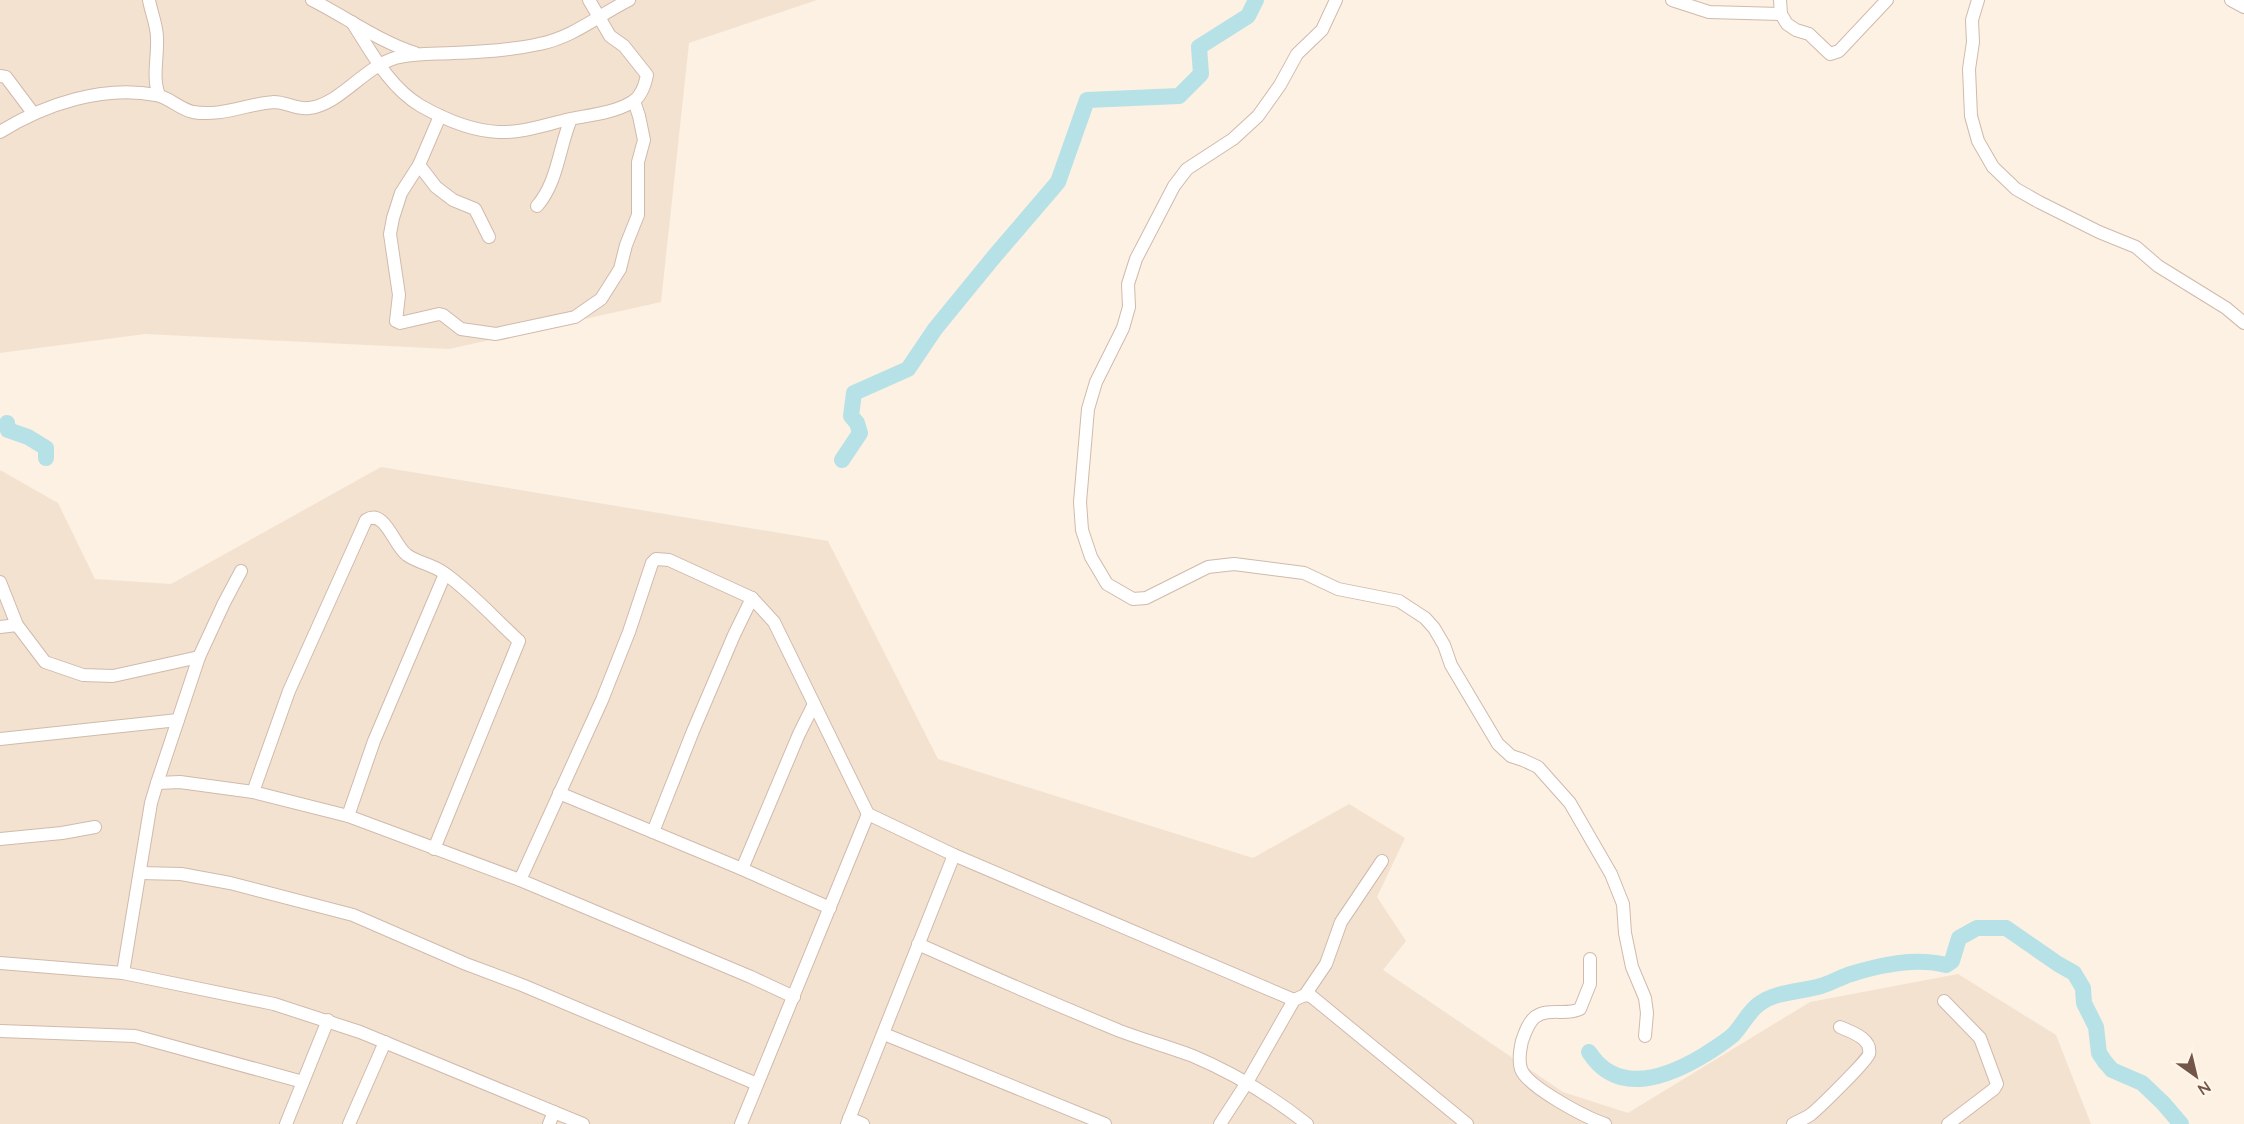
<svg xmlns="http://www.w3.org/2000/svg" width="2244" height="1124" font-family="Quicksand,sans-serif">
  <rect width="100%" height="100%" fill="#fcf1e2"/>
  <g fill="#f4e2d0">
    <polygon points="0,0 817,0 689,43 661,302 449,349 145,334 0,353"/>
    <polygon points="381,467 828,541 938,759 1253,858 1349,804 1405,838 1377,897 1406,941 1383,970 1563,1092 1628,1113 1810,1002 1958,974 2056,1035 2091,1124 0,1124 0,470 58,503 95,579 171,584"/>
  </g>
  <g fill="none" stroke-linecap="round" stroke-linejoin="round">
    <g stroke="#b6e1e6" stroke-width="16">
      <polyline points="7,423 8,430 28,437 46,448 46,458"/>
      <polyline points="842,460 860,433 857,423 851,416 854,393 908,369 935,329 993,258 1058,182 1087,100 1179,96 1201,74 1199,47 1248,16 1256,0"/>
      <path d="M 1589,1052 C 1618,1098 1670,1076 1706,1054 C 1715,1048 1725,1042 1733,1035 C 1742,1026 1748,1012 1759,1004 C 1777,991 1801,992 1821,986 C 1831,983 1841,977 1851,974 C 1880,965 1915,957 1946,965 L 1952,961 L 1959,938 L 1977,928 L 2006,928 L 2058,964 L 2074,973 L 2083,988 L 2084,1003 L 2096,1027 L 2099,1053 L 2105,1062 L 2112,1070 L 2142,1083 L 2163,1103 L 2181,1124"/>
    </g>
    <defs>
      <g id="minor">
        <path d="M 149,0 C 151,12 157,25 157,38 C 158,57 152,78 159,95"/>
        <path d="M 312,0 C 346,17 378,41 415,53"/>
        <polyline points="1336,0 1322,30 1297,54 1280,85 1258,116 1233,139 1187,169 1174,186 1136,259 1128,284 1129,307 1123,328 1096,382 1088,409 1080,502 1082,530 1091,557 1107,584 1133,599 1146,598 1208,567 1234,564 1304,573 1338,589 1399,601 1425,618 1434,628 1444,645 1451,665 1498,744 1511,756 1523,760 1538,767 1570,803 1611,874 1623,904 1625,933 1632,967 1645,998 1647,1013 1645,1036"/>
        <polyline points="1672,0 1709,12 1781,14"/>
        <polyline points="1780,0 1781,14 1787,24 1796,30 1809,34 1830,54 1839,51 1887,0"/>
        <polyline points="1978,0 1972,20 1973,42 1969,69 1971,116 1978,141 1993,167 2016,189 2039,202 2099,232 2136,247 2158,266 2226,308 2244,323"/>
        <polyline points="2231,0 2244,7"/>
        <path d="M 352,22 C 371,52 390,88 421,106 C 444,119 472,131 499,132 C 523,133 547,124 570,119 C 590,115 614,113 632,102 C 641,97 645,85 647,75 L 624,46 L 610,36 L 589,0"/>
        <polyline points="0,76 6,77 33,113"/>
        <polyline points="440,116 419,165 401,193 393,218 390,234 399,295 396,321 400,323 439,314 443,315 461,329 496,334 575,317 601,299 620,269 626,245 638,215 638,162 644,140 639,116 634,101"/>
        <path d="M 0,132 C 45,104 103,85 156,95 C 169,97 179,109 193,112 C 221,117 246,104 274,102 C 286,102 298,110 309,108 C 339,105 363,68 395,58 C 414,53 433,54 453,53 C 482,52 512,50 539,44 C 572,38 599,15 629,0"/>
        <polyline points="419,165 436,187 453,200 475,209 489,237"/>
        <path d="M 537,206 C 558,182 559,147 571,119"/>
        <polyline points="0,582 17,625 45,662 83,675 113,676 199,657"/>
        <polyline points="0,627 17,625"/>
        <polyline points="0,739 178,720"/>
        <polyline points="157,783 180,782 253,792 348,816 520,880 751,977 794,997"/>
        <path d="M 253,792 L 289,691 L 366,520 C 385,508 394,546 407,555 C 418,563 432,564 444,573 C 469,590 496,620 519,641 L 434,849"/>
        <polyline points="559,793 653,832"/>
        <polyline points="348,816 374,741 445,574"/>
        <polyline points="0,839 62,833 95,827"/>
        <polyline points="742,869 799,734 814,704"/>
        <polyline points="141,873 181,874 230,883 353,915 466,964 522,985 757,1084"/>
        <polyline points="520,880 602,700 629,632 652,563 656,559 669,560 752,598"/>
        <polyline points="830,908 742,869 653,832 693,731 734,635 752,598 774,622 868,814 954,855 1294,1000"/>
        <path d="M 918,944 C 985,974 1052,1003 1120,1031 C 1144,1040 1169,1047 1193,1056 C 1233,1073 1273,1097 1307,1124"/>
        <path d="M 1590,959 L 1590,984 L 1580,1009 C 1566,1016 1549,1007 1535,1017 C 1528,1023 1525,1033 1522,1041 C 1520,1050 1518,1060 1521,1069 C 1527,1087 1587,1118 1605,1124"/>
        <polyline points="0,963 123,973 274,1004 360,1032 583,1124"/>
        <polyline points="123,973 151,803 157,783 199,657 224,603 241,571"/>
        <polyline points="1305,995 1326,964 1341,922 1382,861"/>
        <polyline points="1944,1001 1980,1038 1997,1084 1994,1089 1948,1124"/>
        <polyline points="0,1031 135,1036 303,1082"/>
        <polyline points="884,1034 1105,1124"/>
        <polyline points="849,1118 863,1124"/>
        <polyline points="286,1124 328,1020"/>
        <polyline points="349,1124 385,1042"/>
        <polyline points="549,1124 554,1112"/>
        <polyline points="741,1124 868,814"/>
        <polyline points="847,1124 954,855"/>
        <polyline points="1220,1124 1246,1084 1294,1000 1305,995 1311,996 1467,1124"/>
        <path d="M 1793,1124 C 1798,1121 1804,1119 1810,1115 C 1817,1110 1868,1060 1869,1054 C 1872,1038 1851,1032 1840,1027"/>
      </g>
    </defs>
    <use href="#minor" stroke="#d0baac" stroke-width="14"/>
    <use href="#minor" stroke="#fff" stroke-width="12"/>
  </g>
  <g transform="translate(2196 1076) rotate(146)" stroke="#fff5e8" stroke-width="4.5" paint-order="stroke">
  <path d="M0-4.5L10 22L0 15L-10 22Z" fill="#745648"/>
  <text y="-9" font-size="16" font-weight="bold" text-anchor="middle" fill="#745648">N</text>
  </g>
</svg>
